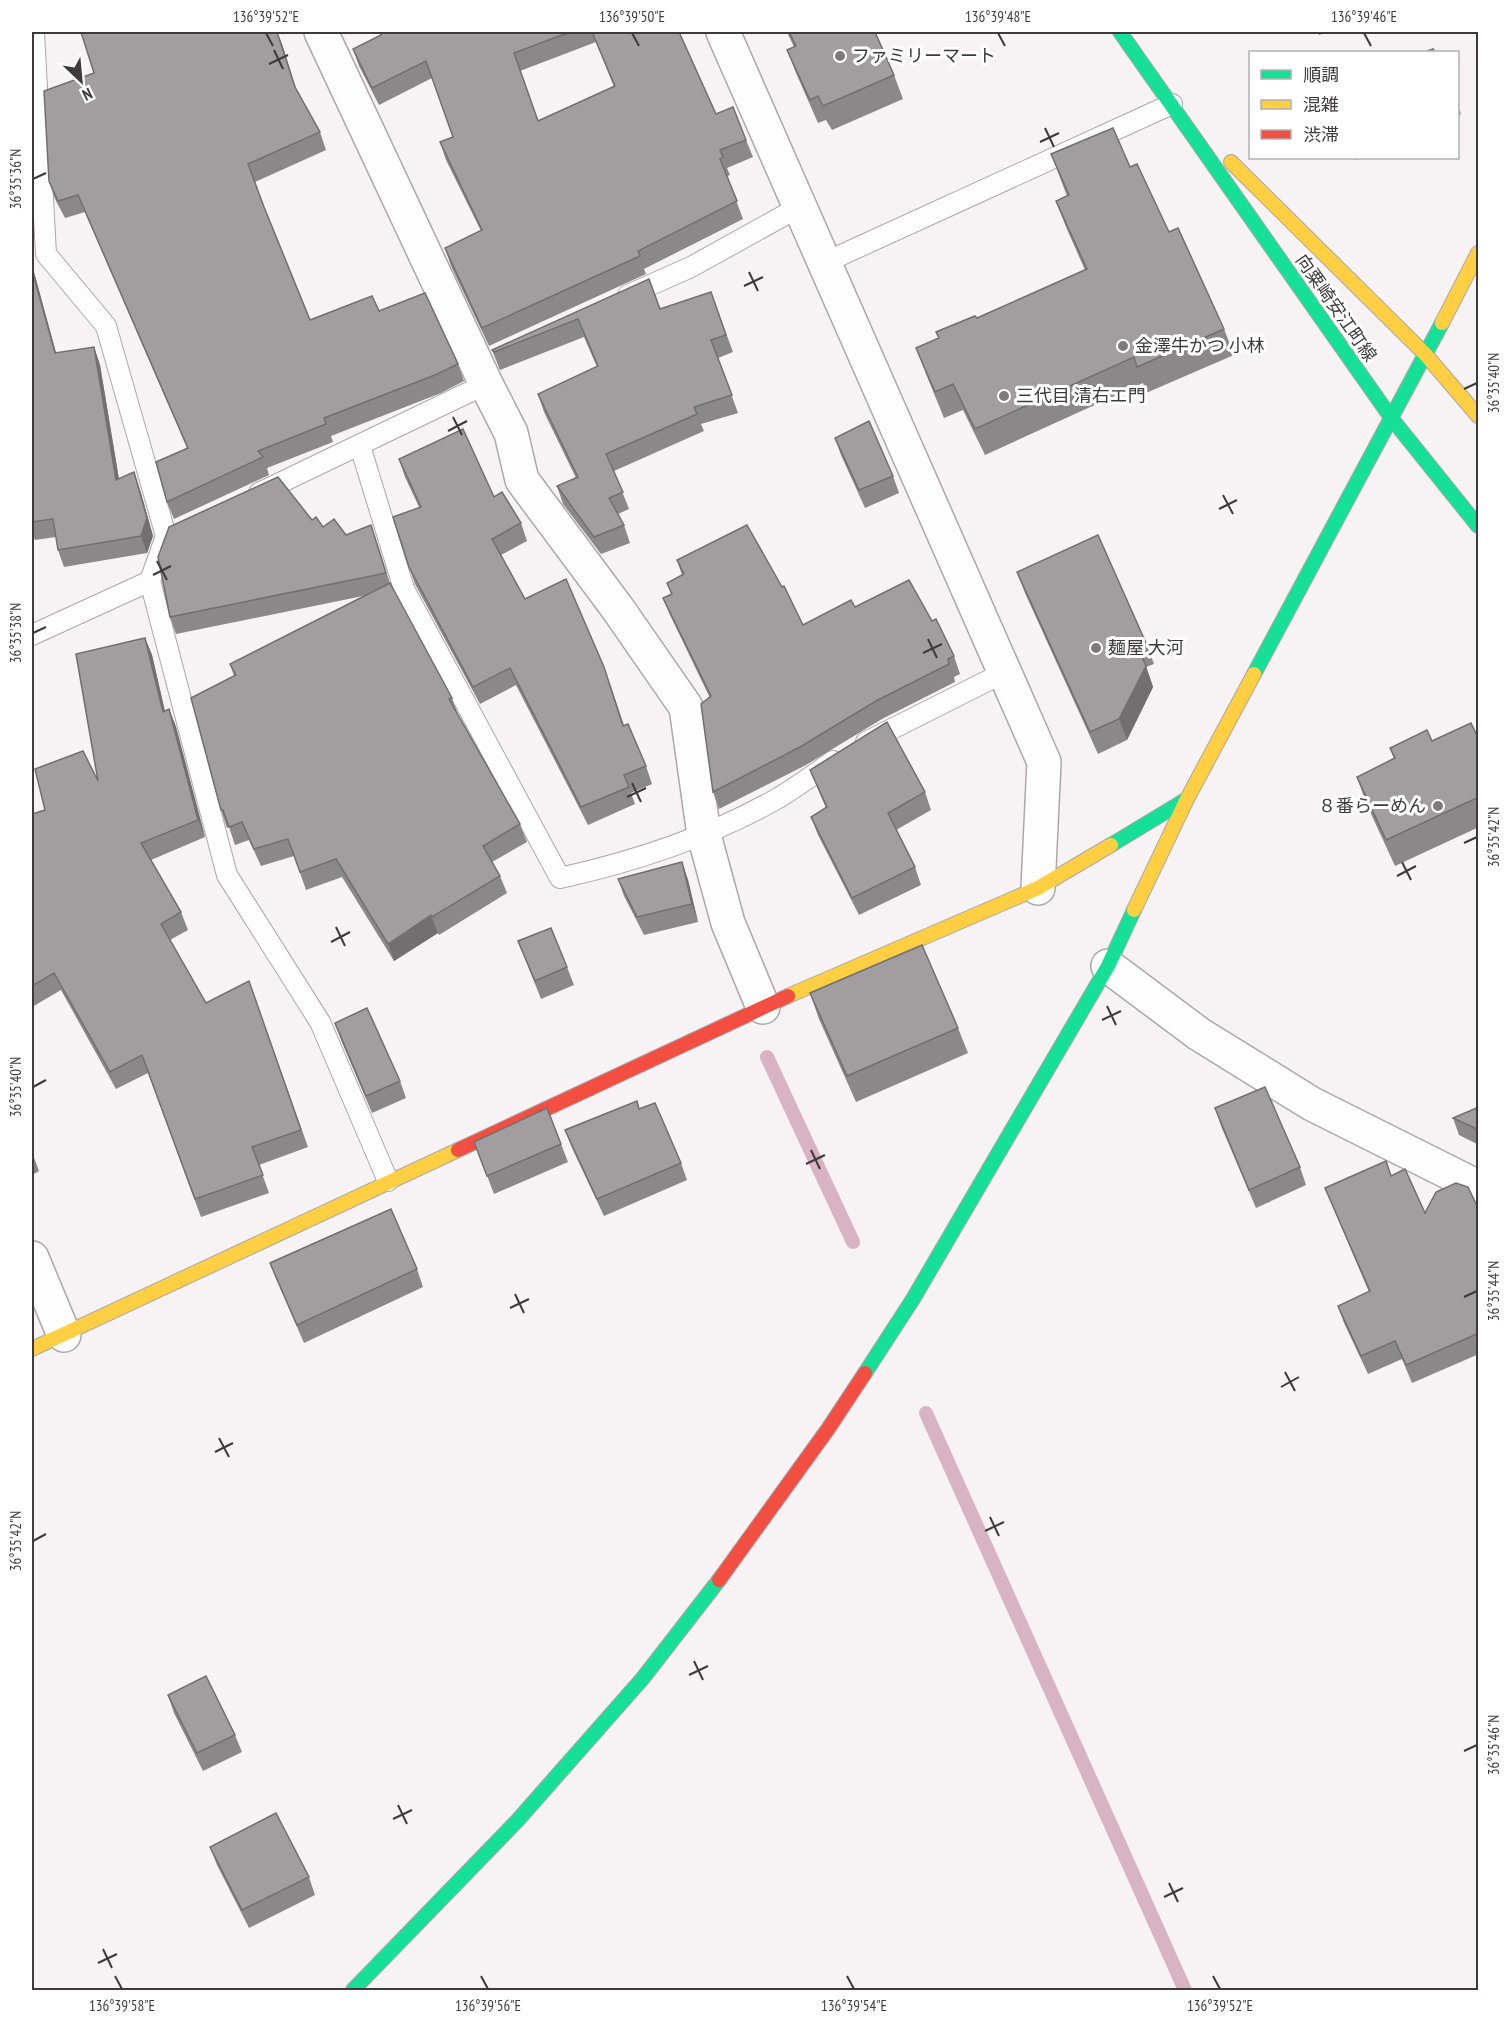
<svg xmlns="http://www.w3.org/2000/svg" width="1510" height="2022" font-family="'PT Sans Narrow','Noto Sans JP',sans-serif">
  <rect width="100%" height="100%" fill="#f7f2f4"/>
  <g fill="none" stroke-linecap="round" stroke-linejoin="round">
    <g stroke="#d8b4c2" stroke-width="14">
      <polyline points="767,1057 853,1242"/>
      <polyline points="926,1413 1185,1990"/>
    </g>
    <defs>
      <g id="lane">
        <polyline points="34,32 46,254 106,326 166,536 150,581 227,875 320,1022 388,1181"/>
        <polyline points="826,262 1172,104"/>
        <polyline points="628,295 691,267 801,206"/>
        <path d="M 360,446 L 404,589 L 560,878 C 637,861 712,836 780,797 C 798,786 816,773 833,761"/>
        <polyline points="259,493 486,384"/>
        <polyline points="32,635 150,581"/>
        <polyline points="866,742 1005,672"/>
      </g>
      <g id="street">
        <polyline points="321,32 486,384 511,433 522,480 618,609 686,707 704,835 728,923 763,1007"/>
        <polyline points="723,32 1044,762 1038,888"/>
        <polyline points="1108,966 1199,1034 1312,1104 1478,1187"/>
        <polyline points="32,1258 64,1335"/>
      </g>
      <g id="fast">
        <polyline points="1120,32 1392,419 1478,526"/>
        <polyline points="1254,674 1442,323"/>
        <polyline points="1111,845 1187,799"/>
        <polyline points="865,1373 913,1299 1108,966 1134,910"/>
        <polyline points="353,1990 517,1821 643,1678 719,1580"/>
      </g>
      <g id="slow">
        <polyline points="1231,162 1425,354 1478,416"/>
        <polyline points="1442,323 1478,253"/>
        <polyline points="1134,910 1187,799 1254,674"/>
        <polyline points="788,996 1038,888 1111,845"/>
        <polyline points="32,1349 458,1150"/>
      </g>
      <g id="jam">
        <polyline points="458,1150 788,996"/>
        <polyline points="719,1580 828,1429 865,1373"/>
      </g>
    </defs>
    <use href="#lane" stroke="#aca8aa" stroke-width="22"/>
    <use href="#street" stroke="#aca8aa" stroke-width="36"/>
    <use href="#fast" stroke="#aca8aa" stroke-width="16"/>
    <use href="#slow" stroke="#aca8aa" stroke-width="16"/>
    <use href="#jam" stroke="#aca8aa" stroke-width="16"/>
    <use href="#lane" stroke="#fefdfd" stroke-width="20"/>
    <use href="#street" stroke="#fefdfd" stroke-width="33"/>
    <use href="#fast" stroke="#16e098" stroke-width="14"/>
    <use href="#slow" stroke="#ffcf43" stroke-width="14"/>
    <use href="#jam" stroke="#f24e42" stroke-width="14"/>
  </g>
  <g fill="#8b8889" fill-rule="evenodd">
    <path d="M 380,32 L 681,32 L 679,32 L 716,114 L 746,140 L 753,157 L 727,168 L 730,175 L 727,176 L 743,219 L 644,269 L 646,274 L 489,346 L 451,266 L 445,248 L 481,231 L 446,160 L 440,142 L 453,137 L 432,78 L 379,105 L 359,66 L 353,49 L 381,35 ZM 596,42 L 614,87 L 538,121 L 520,71 Z"/>
    <polygon points="787,32 875,32 894,75 903,99 832,130 826,120 818,123 796,73 787,50 794,47"/>
    <polygon points="1317,32 1328,32 1319,35"/>
    <polygon points="282,44 296,90 320,132 326,150 255,182 265,210 310,320 379,311 458,364 464,381 441,393 331,436 333,442 267,468 269,475 174,519 167,502 187,448 85,212 65,218 55,199 49,181 94,73"/>
    <polygon points="1458,105 1461,114 1458,116"/>
    <polygon points="1051,154 1130,167 1224,329 1234,355 1146,393 1143,383 985,455 963,410 944,418 926,374 916,348 938,338 977,318 1085,270 1066,227 1056,201 1067,196"/>
    <polygon points="1354,158 1362,158 1356,160"/>
    <polygon points="32,265 56,353 94,347 100,365 119,479 140,490 153,536 147,553 64,567 58,550 56,537 35,540 32,532"/>
    <polygon points="649,279 660,309 711,292 733,352 718,358 738,413 701,424 704,431 614,471 629,509 618,514 624,525 630,543 601,554 563,504 557,486 576,478 544,412 538,394 597,367 584,337 500,370 492,350"/>
    <polygon points="835,438 893,476 899,493 865,508 841,455"/>
    <polygon points="399,459 494,497 521,523 527,541 501,555 525,599 610,684 624,725 646,766 652,784 631,793 635,804 588,825 516,685 480,704 415,584 409,567 419,507 405,477"/>
    <polygon points="312,520 323,527 346,535 371,525 390,583 452,698 458,715 520,824 527,842 492,862 500,876 507,893 439,935 438,933 394,961 342,877 306,890 294,856 261,866 249,840 235,845 229,827 227,828 221,810 234,676 230,664 363,596 176,634 170,617"/>
    <polygon points="677,560 803,625 855,607 932,621 954,656 960,674 954,677 955,682 882,719 806,765 719,809 713,792 710,698 670,615 663,598 671,594 667,583 682,575"/>
    <polygon points="1017,572 1146,643 1154,664 1146,667 1153,687 1127,740 1098,754 1025,593"/>
    <polygon points="145,638 152,655 165,711 169,709 176,727 205,837 151,860 181,912 188,930 170,940 206,1003 249,981 308,1147 259,1165 269,1193 201,1217 148,1073 116,1089 61,990 32,1007 32,814 45,810 98,781"/>
    <polygon points="1479,740 1479,827 1395,866 1366,803 1357,777 1394,759 1390,748 1432,741"/>
    <polygon points="810,770 925,792 931,810 896,830 915,867 921,885 859,915 818,835 811,817 826,808 817,787"/>
    <polygon points="682,862 688,880 698,922 644,935 624,896 618,879"/>
    <polygon points="518,941 567,967 574,985 541,999"/>
    <polygon points="810,993 958,1028 968,1053 856,1102 819,1019"/>
    <polygon points="335,1023 400,1081 406,1098 372,1113 341,1040"/>
    <polygon points="1479,1107 1479,1145 1459,1135 1453,1118"/>
    <polygon points="1215,1108 1300,1167 1306,1185 1256,1208 1221,1126"/>
    <polygon points="640,1109 681,1163 687,1180 604,1216 572,1148 565,1130"/>
    <polygon points="474,1142 561,1144 568,1162 494,1194"/>
    <polygon points="32,1152 39,1171 32,1175"/>
    <polygon points="1391,1176 1425,1213 1479,1210 1479,1354 1412,1383 1402,1359 1368,1374 1344,1323 1338,1306 1369,1292 1332,1205 1325,1188"/>
    <polygon points="270,1263 417,1269 423,1287 304,1343 277,1281"/>
    <polygon points="168,1695 235,1735 242,1752 203,1771 174,1713"/>
    <polygon points="210,1847 309,1877 315,1895 249,1928 217,1865"/>
  </g>
  <g fill="#716f6f">
    <polygon points="277,32 282,44 301,104 295,87"/>
    <polygon points="32,265 61,371 55,353 32,270"/>
    <polygon points="94,347 100,365 122,498 116,480"/>
    <polygon points="134,472 140,490 153,536 147,553 141,536"/>
    <polygon points="145,638 152,655 169,730 163,712"/>
    <polygon points="1146,666 1153,687 1127,740 1119,719"/>
    <polygon points="169,709 176,727 205,837 198,820"/>
    <polygon points="682,862 688,880 698,922 692,904"/>
    <polygon points="431,915 438,933 394,961 388,944"/>
  </g>
  <g fill="#a29e9f" stroke="#716f6f" stroke-width="1.5">
    <polygon points="81,32 277,32 295,87 320,132 248,164 264,207 310,320 372,296 379,311 425,293 458,364 435,375 324,418 326,424 258,451 263,457 167,502 156,462 188,448 78,195 58,201 49,181 44,91 94,73"/>
    <polygon points="380,32 570,32 514,53 538,121 615,86 592,32 679,32 716,114 733,107 746,140 720,150 723,157 720,159 737,201 638,251 640,256 482,328 445,248 482,230 440,142 453,137 426,61 372,88 353,49 381,35"/>
    <polygon points="789,32 875,32 894,75 823,106 818,96 810,100 787,50 796,46"/>
    <polygon points="1433,49 1435,52 1425,52"/>
    <polygon points="1113,128 1130,167 1137,164 1169,232 1178,228 1224,329 1137,367 1134,357 975,429 953,384 935,392 916,348 939,338 936,332 975,316 977,318 1087,269 1056,201 1069,195 1051,154"/>
    <polygon points="32,270 55,353 94,347 116,480 134,472 147,518 141,536 58,550 53,519 32,522"/>
    <polygon points="649,279 660,309 711,292 726,335 711,340 732,395 694,407 697,414 606,454 623,492 609,498 624,525 594,537 557,486 578,477 538,394 598,366 578,319 494,352 492,350"/>
    <polygon points="869,421 893,476 859,490 835,438"/>
    <polygon points="463,429 494,497 502,492 521,523 492,539 525,599 566,579 604,667 623,726 628,724 646,766 624,775 629,787 581,807 510,668 473,687 409,567 393,517 421,507 399,459"/>
    <polygon points="278,477 312,520 316,517 323,527 334,519 346,535 371,525 386,573 170,617 158,557 169,527"/>
    <polygon points="747,525 782,587 784,586 803,625 851,600 855,607 909,580 932,621 936,619 954,656 948,659 949,664 876,701 800,747 713,792 701,704 711,696 663,598 672,594 667,583 684,574 677,560"/>
    <polygon points="1098,535 1146,643 1137,646 1146,666 1119,719 1090,732 1017,572"/>
    <polygon points="390,583 452,698 449,699 520,824 483,846 500,876 432,917 431,915 388,944 336,859 300,872 288,839 254,849 242,822 229,827 223,810 221,810 191,698 236,675 230,664"/>
    <polygon points="145,638 163,712 169,709 198,820 141,843 181,912 161,924 206,1003 249,981 301,1130 252,1147 263,1175 195,1199 142,1055 110,1072 54,973 32,986 32,814 45,810 35,769 83,751 98,781 76,654"/>
    <polygon points="887,722 925,792 888,813 915,867 852,898 811,817 827,807 810,770"/>
    <polygon points="1471,723 1479,740 1479,797 1386,840 1357,777 1395,758 1390,748 1427,730 1432,741"/>
    <polygon points="682,862 692,904 637,917 618,879"/>
    <polygon points="551,928 567,967 535,981 518,941"/>
    <polygon points="922,945 958,1028 847,1076 810,993"/>
    <polygon points="367,1008 400,1081 366,1096 335,1023"/>
    <polygon points="1265,1087 1300,1167 1249,1190 1215,1108"/>
    <polygon points="637,1101 639,1109 655,1103 681,1163 597,1199 565,1130"/>
    <polygon points="1479,1107 1479,1130 1453,1118"/>
    <polygon points="547,1108 561,1144 487,1176 474,1142"/>
    <polygon points="1386,1161 1391,1176 1405,1169 1425,1213 1436,1192 1456,1183 1468,1187 1479,1210 1479,1333 1406,1365 1395,1341 1361,1356 1338,1306 1370,1291 1325,1188"/>
    <polygon points="391,1209 417,1269 297,1325 270,1263"/>
    <polygon points="206,1676 235,1735 197,1753 168,1695"/>
    <polygon points="276,1813 309,1877 242,1910 210,1847"/>
  </g>
  <path fill="none" stroke="#3e3a3b" stroke-width="2" d="M 266,33 L 273,46M 632,33 L 639,46M 998,33 L 1005,46M 1364,33 L 1371,46M 274,50 L 283,69M 269,64 L 288,55M 1045,128 L 1054,147M 1040,142 L 1059,133M 33,179 L 46,173M 749,272 L 758,291M 744,286 L 763,277M 1464,389 L 1477,383M 453,417 L 462,435M 448,431 L 467,421M 1223,495 L 1233,514M 1219,509 L 1237,500M 157,561 L 167,580M 153,575 L 171,566M 33,633 L 46,627M 928,639 L 937,658M 923,653 L 942,644M 632,783 L 641,802M 627,797 L 646,788M 1464,843 L 1477,837M 1402,862 L 1411,880M 1397,876 L 1416,866M 336,927 L 345,946M 331,942 L 350,932M 1107,1006 L 1116,1025M 1102,1020 L 1121,1011M 33,1087 L 46,1080M 811,1150 L 820,1169M 806,1164 L 825,1155M 515,1294 L 524,1313M 1464,1297 L 1477,1291M 510,1308 L 529,1299M 1285,1372 L 1295,1391M 1281,1387 L 1299,1377M 219,1438 L 229,1457M 215,1452 L 233,1443M 990,1517 L 999,1536M 985,1531 L 1004,1522M 33,1541 L 46,1534M 694,1661 L 703,1680M 689,1675 L 708,1666M 1464,1751 L 1477,1745M 398,1805 L 407,1824M 393,1819 L 412,1810M 1169,1883 L 1178,1902M 1164,1897 L 1183,1888M 103,1949 L 112,1968M 98,1963 L 117,1954M 115,1976 L 122,1989M 481,1976 L 488,1989M 847,1976 L 854,1989M 1213,1976 L 1220,1989"/>
  <g fill="#7f7a7c" stroke="#fff" stroke-width="2">
    <circle cx="840" cy="56" r="6"/>
    <circle cx="1123" cy="346" r="6"/>
    <circle cx="1004" cy="396" r="6"/>
    <circle cx="1096" cy="648" r="6"/>
    <circle cx="1438" cy="806" r="6"/>
  </g>
  <g text-anchor="middle" stroke-width="6" stroke-linejoin="round" paint-order="stroke">
    <g font-size="18" fill="#3e3a3b" stroke="#fff" text-anchor="start">
      <text x="852" y="62">ファミリーマート</text>
      <text x="1135" y="352">金澤牛かつ 小林</text>
      <text x="1016" y="402">三代目 清右エ門</text>
      <text x="1108" y="654">麺屋 大河</text>
      <text x="1426" y="812" text-anchor="end">８番らーめん</text>
    </g>
    <g font-size="18" fill="#3e3a3b" stroke="#fff">
      <text transform="translate(1336 308) rotate(55)" y="6">向粟崎安江町線</text>
    </g>
  </g>
  <rect width="1510" height="2022" fill="none" stroke="#ffffff" stroke-width="66"/>
  <rect x="1249" y="51" width="210" height="108" fill="#ffffff" stroke="#b2b0b1" stroke-width="1.5"/>
  <rect x="1261" y="70" width="30" height="9" fill="#16e098" stroke="#b2b0b1" stroke-width="1.5"/>
  <text x="1303" y="81" font-size="18" fill="#3e3a3b">順調</text>
  <rect x="1261" y="100" width="30" height="9" fill="#ffcf43" stroke="#b2b0b1" stroke-width="1.5"/>
  <text x="1303" y="111" font-size="18" fill="#3e3a3b">混雑</text>
  <rect x="1261" y="130" width="30" height="9" fill="#f24e42" stroke="#b2b0b1" stroke-width="1.5"/>
  <text x="1303" y="141" font-size="18" fill="#3e3a3b">渋滞</text>
  <g transform="translate(81 81) rotate(154)" stroke="#ffffff" stroke-width="4.5" paint-order="stroke">
  <path d="M0-4.5L10 22L0 15L-10 22Z" fill="#3e3a3b"/>
  <text y="-9" font-size="16" font-weight="bold" text-anchor="middle" fill="#3e3a3b">N</text>
  </g>
  <rect x="33" y="33" width="1444" height="1956" fill="none" stroke="#3e3a3b" stroke-width="2"/>
  <g font-size="15" text-anchor="middle" fill="#3e3a3b">
    <text x="266" y="22">136°39'52"E</text>
    <text x="632" y="22">136°39'50"E</text>
    <text x="998" y="22">136°39'48"E</text>
    <text x="1364" y="22">136°39'46"E</text>
    <text transform="translate(16 179) rotate(-90)" y="5">36°35'36"N</text>
    <text transform="translate(1494 383) rotate(-90)" y="5">36°35'40"N</text>
    <text transform="translate(16 633) rotate(-90)" y="5">36°35'38"N</text>
    <text transform="translate(1494 837) rotate(-90)" y="5">36°35'42"N</text>
    <text transform="translate(16 1087) rotate(-90)" y="5">36°35'40"N</text>
    <text transform="translate(1494 1291) rotate(-90)" y="5">36°35'44"N</text>
    <text transform="translate(16 1541) rotate(-90)" y="5">36°35'42"N</text>
    <text transform="translate(1494 1745) rotate(-90)" y="5">36°35'46"N</text>
    <text x="122" y="2011">136°39'58"E</text>
    <text x="488" y="2011">136°39'56"E</text>
    <text x="854" y="2011">136°39'54"E</text>
    <text x="1220" y="2011">136°39'52"E</text>
  </g>
</svg>
